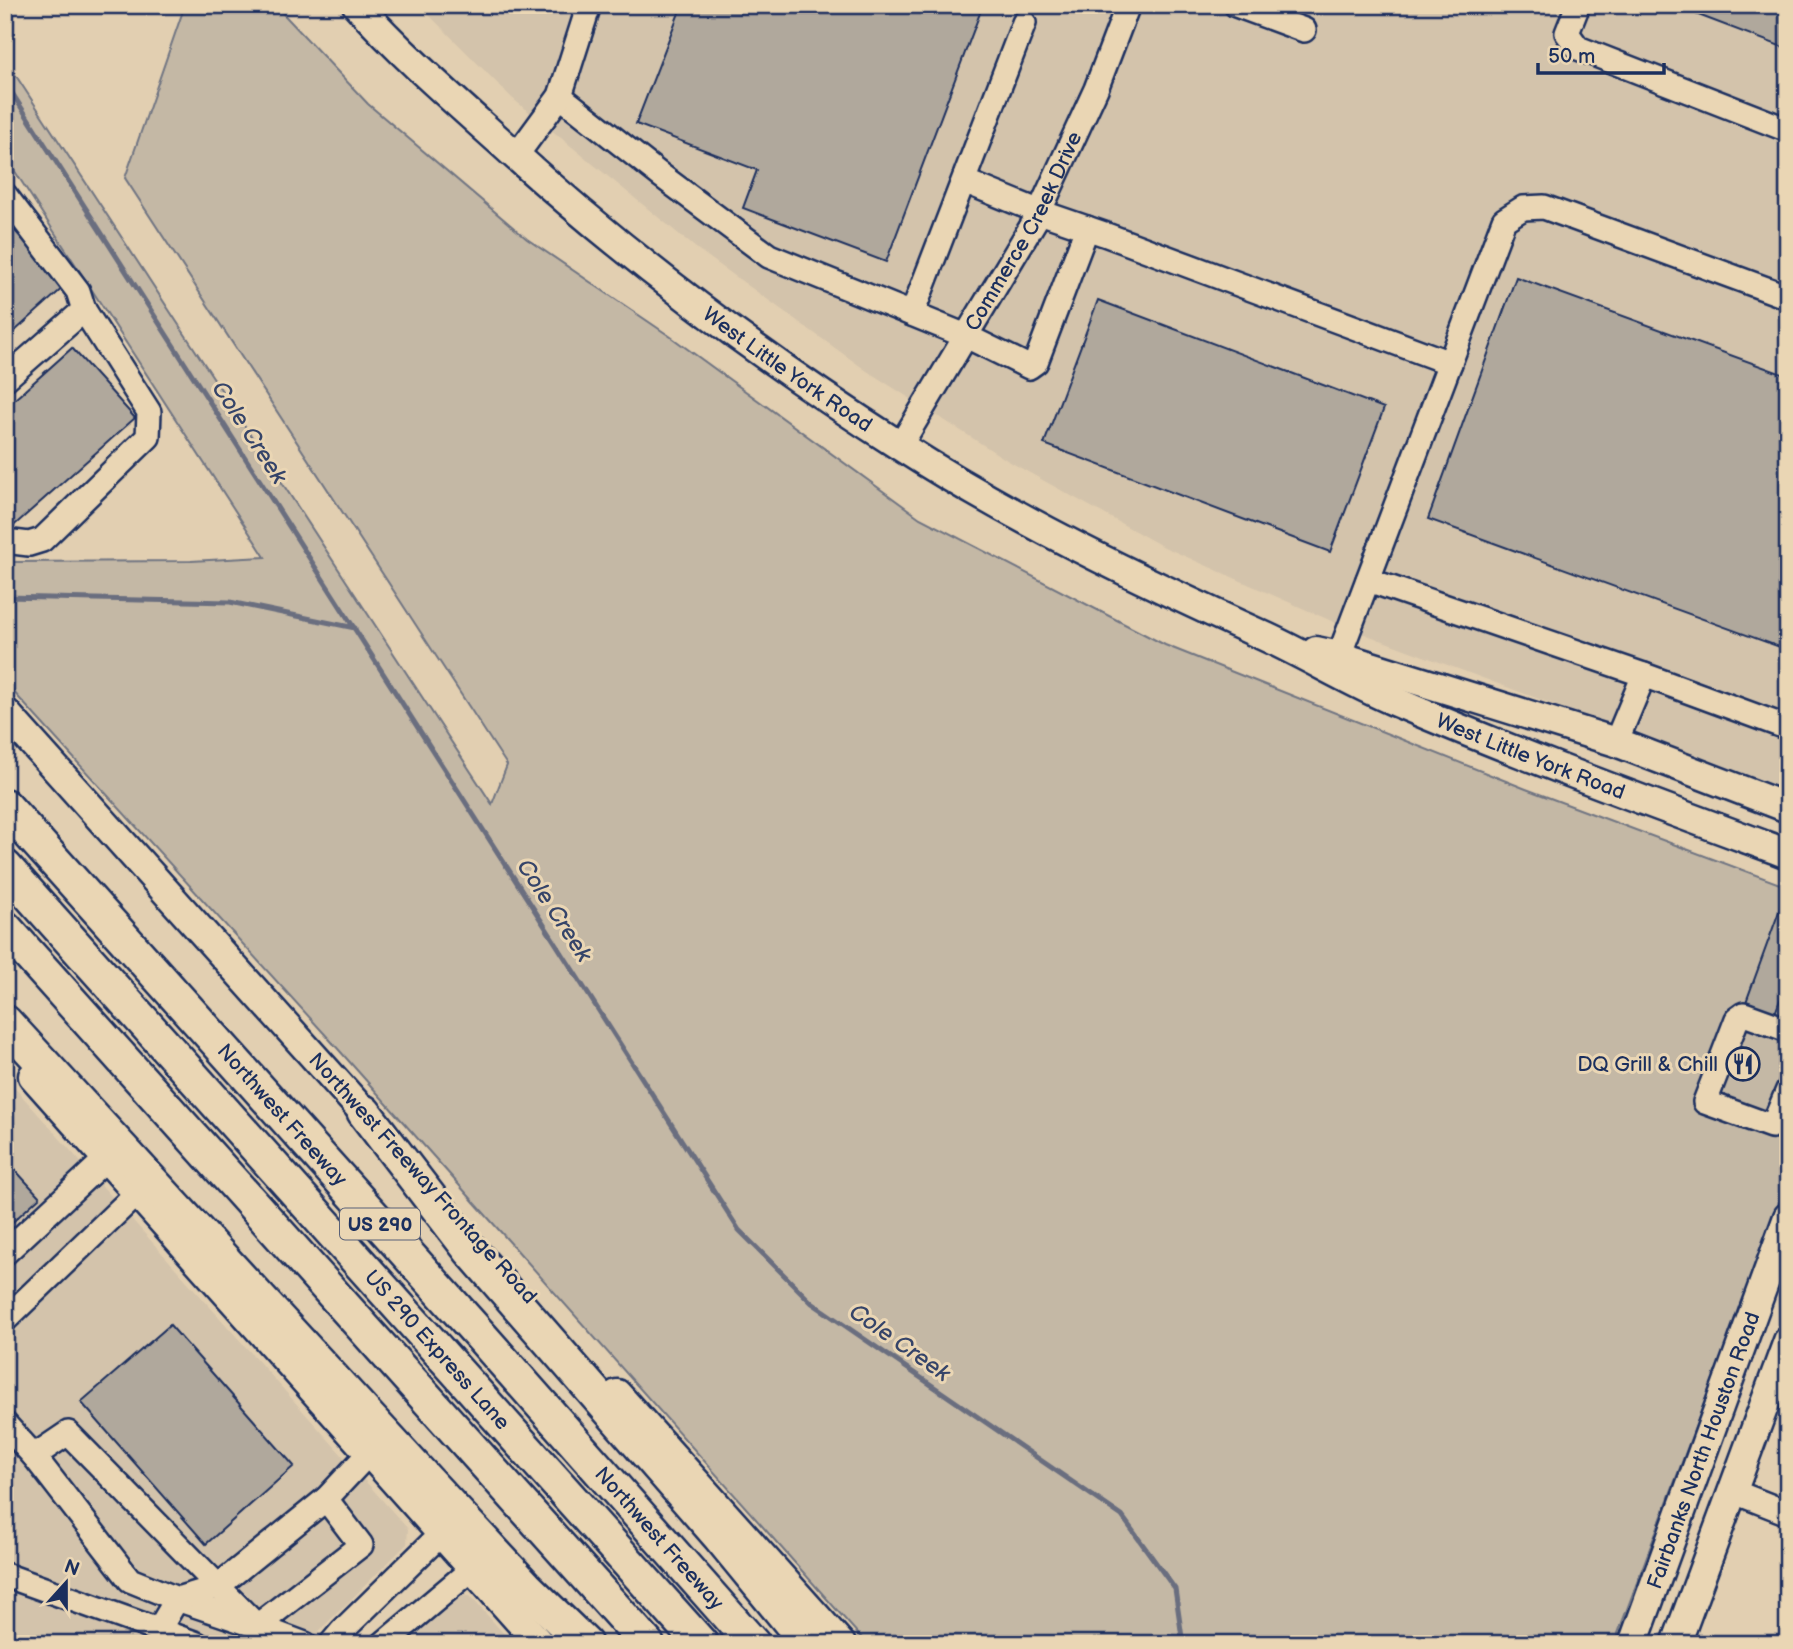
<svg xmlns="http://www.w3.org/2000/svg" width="1793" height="1649" font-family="'Balsamiq Sans',sans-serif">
  <rect width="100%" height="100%" fill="#e2cfb1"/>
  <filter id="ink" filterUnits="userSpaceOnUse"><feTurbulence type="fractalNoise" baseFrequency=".0143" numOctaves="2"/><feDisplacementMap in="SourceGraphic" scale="14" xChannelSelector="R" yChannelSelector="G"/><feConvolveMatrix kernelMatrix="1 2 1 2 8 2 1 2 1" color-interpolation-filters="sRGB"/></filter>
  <g filter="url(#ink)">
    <g fill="#d3c3ab">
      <polygon points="419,5 1788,5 1788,792 1343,626 1162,546 1010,462 867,371 696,248 512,98"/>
      <polygon points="5,1077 408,1529 407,1544 319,1631 310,1644 5,1644"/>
      <polygon points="458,1595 470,1596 513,1644 405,1644"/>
    </g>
    <polygon fill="#c4b8a5" stroke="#707482" stroke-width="2" points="185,5 275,5 368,104 527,239 671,337 920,518 1165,645 1526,789 1788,887 1788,898 1747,1003 1788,1020 1788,1179 1614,1644 867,1644 331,1041 20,699 5,682 5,562 191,561 265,557 5,156 5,59 492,804 507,765 125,178"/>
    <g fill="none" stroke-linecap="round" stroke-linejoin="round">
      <g stroke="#6a6e7f" stroke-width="5">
        <polyline points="5,82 739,1230 812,1303 1122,1516 1175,1589 1183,1644"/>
        <polyline points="5,597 230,602 355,628"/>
      </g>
    </g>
    <g fill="#b0a89c" stroke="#1b2f5e" stroke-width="2">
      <polygon points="682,5 983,5 886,262 743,208 757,170 636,124"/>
      <polygon points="1672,5 1788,5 1788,49"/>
      <polygon points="5,220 65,286 5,340"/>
      <polygon points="1516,277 1788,376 1788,650 1428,519"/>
      <polygon points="1098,300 1384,408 1330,552 1044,444"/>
      <polygon points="72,348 135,418 9,530 5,526 5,408"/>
      <polygon points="1781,906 1788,909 1788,979 1774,1016 1745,1005"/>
      <polygon points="5,1159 40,1197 5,1229"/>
      <polygon points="170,1325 294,1466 206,1544 81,1402"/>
    </g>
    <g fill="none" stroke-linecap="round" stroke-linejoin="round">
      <defs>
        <g id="minor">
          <polyline points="1236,5 1304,30"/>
          <polyline points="1578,5 1567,33 1578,48 1788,130"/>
          <polyline points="560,96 659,174 769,256 966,336 1029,367 1036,362 1087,228"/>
          <polyline points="516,156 560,96 589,5"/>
          <polyline points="964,181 1040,212 1104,234 1450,363"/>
          <polyline points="5,195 78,291 84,310 5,379"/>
          <polyline points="912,314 1024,23"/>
          <path id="s1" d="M 900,446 L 1036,219 L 1096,89 L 1128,5"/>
          <polyline points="5,541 29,544 42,540 148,437 149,412 84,310"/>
          <polyline points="1368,580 1644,675"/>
          <polyline points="1339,656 1504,220 1523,208 1544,207 1788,297"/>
          <polyline points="1616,742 1644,675 1788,728"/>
          <polyline points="1788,1030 1744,1014 1737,1019 1705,1102 1771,1126 1774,1123 1788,1090"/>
          <polyline points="5,1253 107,1158"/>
          <polyline points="5,1320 136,1194"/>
          <polyline points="5,1424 34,1456 130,1580 177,1599 257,1626 361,1545 326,1499"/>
          <polyline points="34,1456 68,1433 257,1626 305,1644"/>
          <polyline points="1732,1491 1788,1513"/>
          <polyline points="5,1575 197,1644"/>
          <polyline points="159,1629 177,1599 217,1587 326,1499 369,1453"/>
          <polyline points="331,1644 342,1631 441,1534"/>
          <polyline points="383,1644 472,1569"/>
        </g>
        <g id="major">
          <path id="s2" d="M 357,5 C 402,55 454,100 504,145 C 626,256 760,357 900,446 C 1015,520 1141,580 1266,637 C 1309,657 1350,682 1394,701 C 1524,757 1656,805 1788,854"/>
          <polyline points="1316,651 1339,656 1616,742 1788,808"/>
          <polyline points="5,712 377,1127"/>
          <polyline points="33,1076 540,1644"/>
          <polyline points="617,1394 841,1644"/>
          <path id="s3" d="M 1633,1644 L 1788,1217"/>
          <polyline points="1676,1644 1788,1341"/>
        </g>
        <g id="highway">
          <path id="s4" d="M 5,806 L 480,1335 L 753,1644"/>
          <path id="s5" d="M 5,867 L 701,1644"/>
          <polyline points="5,928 647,1644"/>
          <polyline points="5,1022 429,1483 526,1587 585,1644"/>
          <polyline points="364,1112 470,1250 720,1537 808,1644"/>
        </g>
      </defs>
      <use href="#minor" stroke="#1b2f5e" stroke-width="28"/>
      <use href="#major" stroke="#1b2f5e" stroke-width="33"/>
      <use href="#highway" stroke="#1b2f5e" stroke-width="38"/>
      <use href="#minor" stroke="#ead6b4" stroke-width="23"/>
      <use href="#major" stroke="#ead6b4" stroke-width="28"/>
      <use href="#highway" stroke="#ead6b4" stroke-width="33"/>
    </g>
  </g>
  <defs>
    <symbol id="restaurant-ring" viewBox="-11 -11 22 22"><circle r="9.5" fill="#ead6b4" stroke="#1b2f5e" stroke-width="1.5"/><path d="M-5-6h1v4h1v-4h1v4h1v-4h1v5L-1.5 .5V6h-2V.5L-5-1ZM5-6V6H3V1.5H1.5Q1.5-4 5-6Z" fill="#1b2f5e"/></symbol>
  </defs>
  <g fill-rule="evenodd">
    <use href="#restaurant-ring" x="1724" y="1045" width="38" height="38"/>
  </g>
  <g text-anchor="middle" stroke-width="6" stroke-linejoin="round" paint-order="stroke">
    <rect fill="#ead6b4" stroke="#596178" stroke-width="2" x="340" y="1208.5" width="80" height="31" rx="5"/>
    <g font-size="19" font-weight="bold" fill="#1b2f5e">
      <text x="380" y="1231">US 290</text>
    </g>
    <g font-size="21" fill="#1b2f5e" stroke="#ead6b4">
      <text dy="7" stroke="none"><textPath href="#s1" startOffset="248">Commerce Creek Drive</textPath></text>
      <text dy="7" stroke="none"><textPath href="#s2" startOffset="565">West Little York Road</textPath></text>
      <text dy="7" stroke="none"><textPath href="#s2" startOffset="1405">West Little York Road</textPath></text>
      <text dy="7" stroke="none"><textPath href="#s4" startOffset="415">Northwest Freeway</textPath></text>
      <text transform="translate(423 1178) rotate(48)" y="7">Northwest Freeway Frontage Road</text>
      <text dy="7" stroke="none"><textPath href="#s5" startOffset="648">US 290 Express Lane</textPath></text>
      <text dy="7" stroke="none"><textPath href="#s3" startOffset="206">Fairbanks North Houston Road</textPath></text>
      <text dy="7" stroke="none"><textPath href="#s4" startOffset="982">Northwest Freeway</textPath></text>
    </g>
    <g font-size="21" fill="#1b2f5e" stroke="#ead6b4" text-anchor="end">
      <text x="1718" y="1071">DQ Grill &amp; Chill</text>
    </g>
    <g font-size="23" font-style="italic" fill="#354469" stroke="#ead6b4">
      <text transform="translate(250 432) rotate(57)" y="8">Cole Creek</text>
      <text transform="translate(555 910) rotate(57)" y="8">Cole Creek</text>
      <text transform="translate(900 1342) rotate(35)" y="8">Cole Creek</text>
    </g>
  </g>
  <rect width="1793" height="1649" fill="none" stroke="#ead6b4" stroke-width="28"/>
  <rect x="14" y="14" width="1765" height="1621" fill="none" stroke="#1b2f5e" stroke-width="2.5" filter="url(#ink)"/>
  <g transform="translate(66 1583) rotate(21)" stroke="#ead6b4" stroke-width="5" paint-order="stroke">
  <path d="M0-5L12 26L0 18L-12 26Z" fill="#1b2f5e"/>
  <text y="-10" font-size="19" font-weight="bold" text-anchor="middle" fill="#1b2f5e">N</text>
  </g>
  <path d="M1538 63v10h126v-10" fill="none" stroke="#1b2f5e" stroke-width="3.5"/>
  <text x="1548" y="63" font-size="21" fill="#1b2f5e" stroke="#ead6b4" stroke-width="5" paint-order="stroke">50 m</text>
</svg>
